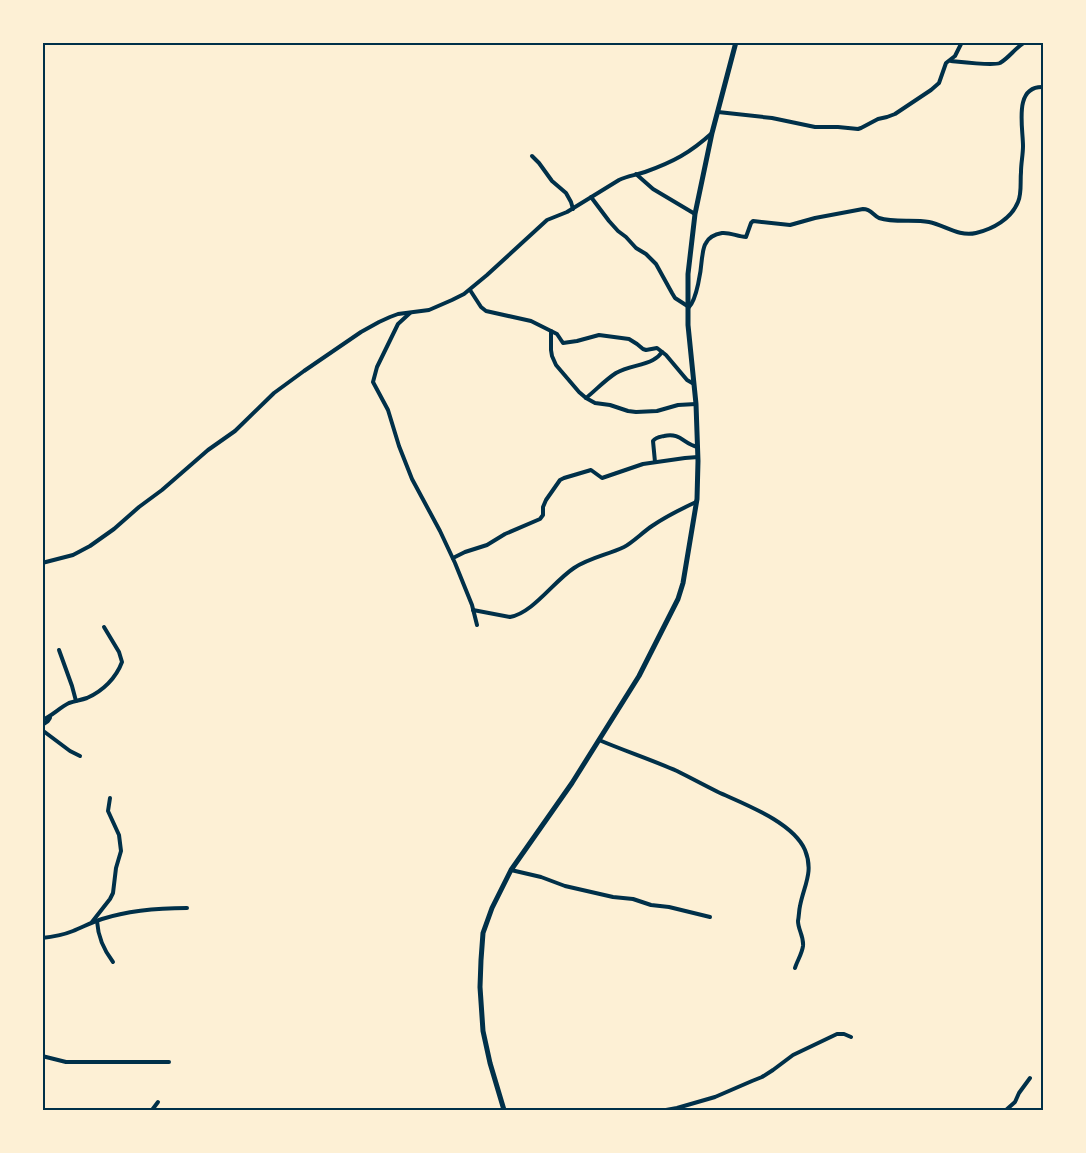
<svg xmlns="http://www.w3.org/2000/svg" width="1086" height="1153" font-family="'Asap Condensed',sans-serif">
  <rect width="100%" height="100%" fill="#fdf0d5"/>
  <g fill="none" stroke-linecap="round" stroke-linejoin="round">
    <g stroke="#003049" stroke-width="4">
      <path d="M 951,61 C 961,62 993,66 1000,63 C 1010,57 1015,48 1025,42"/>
      <polyline points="718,112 772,118 815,127 838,127 858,129 861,128 878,119 887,117 895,114 931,90 939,83 946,63 955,56 962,42"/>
      <polyline points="532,156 539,163 552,181 566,193 571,202 573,209"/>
      <polyline points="636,174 653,189 695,214"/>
      <path d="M 591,197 L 609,221 L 618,231 L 626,237 L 636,248 L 646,254 L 656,264 L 672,293 L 675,298 L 689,307 C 697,299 701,270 702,258 C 703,253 703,247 706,243 C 709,237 716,234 722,233 C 730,232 738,237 746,237 L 751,223 L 753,221 L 790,225 L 815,218 L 863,209 C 871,209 873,215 879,218 C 895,223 913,219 929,222 C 945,225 958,237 976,233 C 993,229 1011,219 1018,202 C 1022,193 1020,182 1021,172 C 1021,163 1023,155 1023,146 C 1023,127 1013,85 1044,87"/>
      <polyline points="470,290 481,307 486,311 531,321 557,334 563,343 577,341 599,335 629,339 637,344 643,349 646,350 657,348 666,355 687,380 694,384"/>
      <polyline points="410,313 398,324 377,367 373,382 388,410 399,446 412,479 440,531 455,563 472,605 477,625"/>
      <polyline points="551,331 551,350 552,356 556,365 579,392 586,398 595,403 610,405 628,411 636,412 657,411 678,405 696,404"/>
      <path d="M 586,398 C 596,390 605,380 616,373 C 628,366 642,366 653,360 C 657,358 660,355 662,352"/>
      <path d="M 655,462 L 653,441 C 656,437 659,437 664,436 C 681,432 684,445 698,447"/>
      <polyline points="453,558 465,552 487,545 505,534 540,519 543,515 543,507 546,500 560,480 564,478 591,470 602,478 643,464 685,458 698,457"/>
      <path d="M 42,563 L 73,555 L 90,546 L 114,529 L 139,507 L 162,490 L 208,450 L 235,431 L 274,393 L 304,371 L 361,332 L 379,322 L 390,317 L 398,314 L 429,310 L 452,300 L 464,294 L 487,275 L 547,220 L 567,212 L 619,180 C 627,176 636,175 645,172 C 673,162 690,153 712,133"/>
      <path d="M 473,610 L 510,617 C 533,613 554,581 574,568 C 589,558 607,555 624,547 C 632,543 643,532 652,526 C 665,517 681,509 696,502"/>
      <polyline points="59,650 72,686 76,701"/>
      <path d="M 42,720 C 52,716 59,708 69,703 C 75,701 81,700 87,698 C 103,691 116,678 122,662 L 119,652 L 104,627"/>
      <polyline points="42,725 48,721 50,718"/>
      <polyline points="42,730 70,751 80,756"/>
      <path d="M 599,740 C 625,751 652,760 677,771 C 691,778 704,785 718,792 C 744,804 793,822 805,850 C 814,872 804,885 800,906 C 799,910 799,916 798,921 C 798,930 804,936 803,946 C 802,954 797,961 795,968"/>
      <polyline points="511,870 541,877 565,886 613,897 633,899 651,905 669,907 710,917"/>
      <path d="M 97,921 C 98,937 103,949 113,962"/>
      <polyline points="92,922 110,899 113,893 116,868 121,851 119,835 108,811 110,798"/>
      <path d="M 42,938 C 53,937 63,935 73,931 C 83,927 92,922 102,919 C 130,910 159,908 187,908"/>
      <polyline points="42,1056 66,1062 169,1062"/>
      <polyline points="152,1110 158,1102"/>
      <polyline points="666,1110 677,1108 715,1097 752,1081 762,1077 773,1070 793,1055 837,1034 844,1034 851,1037"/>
      <polyline points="1006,1110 1015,1102 1019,1093 1030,1078"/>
    </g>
    <polyline stroke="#003049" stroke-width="5" points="504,1110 490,1063 483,1031 480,987 481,960 483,933 492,908 511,870 572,783 639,676 678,599 683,583 697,499 698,461 696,404 688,325 688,274 695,214 712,133 736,42"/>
  </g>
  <rect width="1086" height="1153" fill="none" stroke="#fdf0d5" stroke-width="88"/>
  <rect x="44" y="44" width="998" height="1065" fill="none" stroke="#003049" stroke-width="2"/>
</svg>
